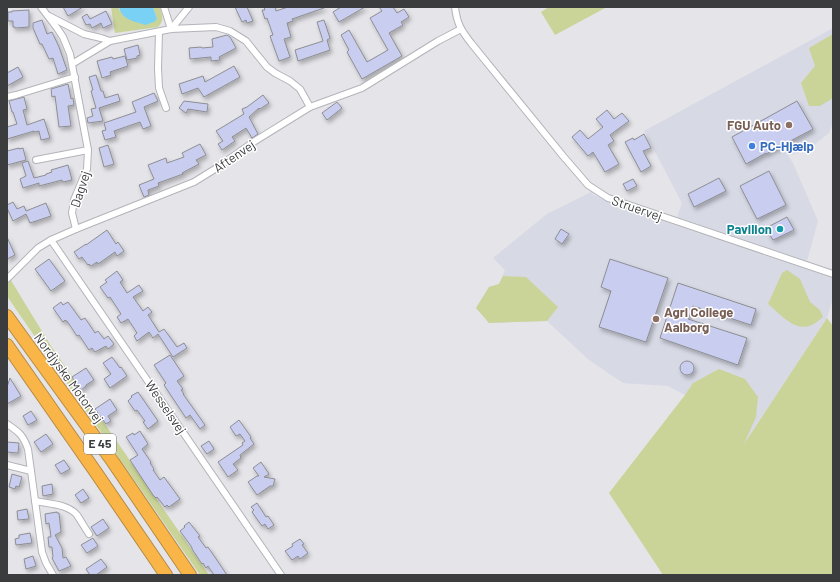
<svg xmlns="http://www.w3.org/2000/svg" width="840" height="582" font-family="Barlow,sans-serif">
  <defs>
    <filter id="shadow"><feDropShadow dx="2" dy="3" stdDeviation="2" flood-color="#0004"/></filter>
  </defs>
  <rect width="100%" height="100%" fill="#e4e4e9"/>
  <g fill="#d7d9e5">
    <polygon points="833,28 833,123 829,133 815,144 805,150 788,156 793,163 818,221 807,261 677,217 682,203 644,131"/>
    <polygon points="591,192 594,195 609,203 674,225 833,278 833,298 827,318 742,447 685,395 668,386 623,383 589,360 547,321 489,323 476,308 489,287 499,284 505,270 493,258 547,214"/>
  </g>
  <g fill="#cad498">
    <path d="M 111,7 L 119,7 L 119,10 L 157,19 L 153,7 L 160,7 C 162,16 165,20 158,27 L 115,33 Z"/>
    <polygon points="549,7 607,7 555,35 541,12"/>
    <polygon points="833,34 833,98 820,106 809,106 801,83 815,66 809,48"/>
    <path d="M 787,270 L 800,279 L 810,302 L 820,310 L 823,317 C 819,320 814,325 809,326 C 794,331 779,313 768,304 L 782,273 Z"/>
    <polygon points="7,274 51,346 209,575 200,575 13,305 7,296"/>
    <polygon points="503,276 526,277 558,307 547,321 489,323 476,308 489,287 499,284"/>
    <polygon points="827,318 833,326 833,575 663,575 609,493 685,395 693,383 719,369 745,379 758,397 756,417 744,444"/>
  </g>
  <path fill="#79d1f5" d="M 119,7 L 153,7 L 157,19 L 154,22 L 145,25 C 134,21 122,20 119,7 Z"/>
  <g fill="#c9cef1" stroke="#8d8e92" filter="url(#shadow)">
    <polygon points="63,7 83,7 68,16"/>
    <polygon points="235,7 247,7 253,21 247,23 246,20 242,22"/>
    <polygon points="264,7 275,7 276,11 288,7 324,7 324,8 292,19 293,21 287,23 291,37 284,39 290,57 279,61 270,36 273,35 267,18 265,19 262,10 265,10"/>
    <polygon points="341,7 365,7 339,22 333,12"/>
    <polygon points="379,7 393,7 397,13 404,9 409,17 401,22 403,25 389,33 402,56 362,79 347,52 349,50 341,35 349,30 367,62 388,50 370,18 382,11"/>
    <polygon points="29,10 29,27 15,28 15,27 13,27 13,21 8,21 8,12 12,12 12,11"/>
    <polygon points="106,11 112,24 103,28 101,23 92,28 90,24 86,25 82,17 87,14 90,19"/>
    <polygon points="42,20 47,34 52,32 59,47 67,70 58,74 53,58 49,59 42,44 40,44 33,28 33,23"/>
    <polygon points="324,20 330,38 327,40 330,50 298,61 295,50 323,41 317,22"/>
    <polygon points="227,35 230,37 236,48 219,57 220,60 211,61 211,57 190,59 189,48 201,47 202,48 213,47 212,39"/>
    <polygon points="138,45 140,55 137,56 137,58 127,60 124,49"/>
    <polygon points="125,56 128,66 110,72 111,75 102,78 97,61 112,57 113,59"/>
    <polygon points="234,66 240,77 204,97 198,88 182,94 179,84 203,76 205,82"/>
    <polygon points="18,67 23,77 7,86 7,73"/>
    <polygon points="96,75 101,91 103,91 105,98 118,94 120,101 99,108 103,121 88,123 87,118 93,116 91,109 96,108 91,91 93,90 89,77"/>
    <polygon points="68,84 71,99 73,98 74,105 68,106 71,126 59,127 55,96 52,97 51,89"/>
    <polygon points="154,93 158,101 144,107 151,126 143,129 140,122 114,131 116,137 105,140 102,131 106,130 104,123 136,112 132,102"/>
    <polygon points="263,95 269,103 260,109 259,108 249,117 258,134 252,138 246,128 232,137 235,141 222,150 218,144 223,141 216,131 244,114 242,109 247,107"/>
    <polygon points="24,97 27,109 23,110 27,125 44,119 50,138 41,140 39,131 35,132 34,131 7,139 7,127 17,124 13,112 12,112 9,101"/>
    <polygon points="184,101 208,104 207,112 188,109 186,113 179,108"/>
    <polygon points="797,101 813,129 766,154 766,153 746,164 732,137"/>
    <polygon points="337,102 342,108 327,120 322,113"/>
    <polygon points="607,110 614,119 622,113 629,121 610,135 614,141 608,145 619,164 605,172 593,152 588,156 572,137 580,130 588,139 603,127 596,119"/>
    <polygon points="644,134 651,148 643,151 651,166 641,172 625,142 633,138 634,140"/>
    <polygon points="200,144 206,155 196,160 199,164 182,173 183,174 158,183 159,186 148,190 148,191 149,195 144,197 139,185 154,179 148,165 166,158 167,163 184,157 182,153"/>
    <polygon points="108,145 114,164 104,167 99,148"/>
    <polygon points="19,148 19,149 23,148 26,160 7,165 7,151"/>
    <polygon points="28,161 34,178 46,175 46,174 52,172 51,170 68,165 72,180 63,182 62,180 39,186 39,183 23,188 20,179 26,176 22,163"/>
    <polygon points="769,171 786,205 757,219 740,186"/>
    <polygon points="719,178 726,191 694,207 688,194"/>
    <polygon points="633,179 637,186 627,191 623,184"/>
    <polygon points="13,202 17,209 24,206 26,211 46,203 51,216 30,223 26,214 13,221 7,208 7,205"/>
    <polygon points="787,217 794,230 773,240 766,228"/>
    <polygon points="561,229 569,234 562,244 555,239"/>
    <polygon points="107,230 116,244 118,242 124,251 117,256 115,252 98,264 97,262 91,266 89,264 88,265 82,257 79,259 74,252 86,244 86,245"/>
    <polygon points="7,237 15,255 7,259"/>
    <polygon points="49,259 65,281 51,291 35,269"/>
    <polygon points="610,259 668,278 646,342 599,327 611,291 601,287"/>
    <polygon points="117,271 123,280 120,282 127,293 139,285 143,291 133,297 143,311 148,307 152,312 148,315 159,332 164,329 177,347 184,343 187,348 173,357 158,334 153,338 149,332 137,341 134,336 137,333 128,319 121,323 117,317 121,314 110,297 108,298 100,287 107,282 105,280"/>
    <polygon points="678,283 756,309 751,325 693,306 688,319 747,338 738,365 660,338"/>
    <polygon points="61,302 63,305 68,302 81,320 85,318 95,333 98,331 104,339 108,336 114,344 108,349 106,346 95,352 92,348 89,350 79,335 77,336 67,321 66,321 65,320 63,322 53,308"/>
    <polygon points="170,355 184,376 177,381 183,389 181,390 184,394 183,394 205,425 200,429 190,415 186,418 164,385 166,383 154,365"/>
    <polygon points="112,357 120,368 121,367 127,376 110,388 104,379 111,374 103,363"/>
    <circle cx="687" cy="368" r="7"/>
    <polygon points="86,368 94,380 86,385 86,386 81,390 72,377"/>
    <polygon points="10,378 21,396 7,404 7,387"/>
    <polygon points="138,392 158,421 148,429 143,422 145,421 137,410 135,411 128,401 132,397 131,396"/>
    <polygon points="110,399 117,410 108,416 111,421 106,424 95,409"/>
    <polygon points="31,411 37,420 28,425 23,416"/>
    <polygon points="239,420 251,437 250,438 254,444 240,455 241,458 233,464 238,470 228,477 218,462 243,445 242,443 245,441 240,434 236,436 230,427"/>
    <polygon points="140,431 148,444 142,449 151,462 150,463 154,469 153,470 160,480 164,477 180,499 169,507 167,505 165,507 157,497 156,498 153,495 130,460 138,455 126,437 133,433 134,435"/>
    <polygon points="46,434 53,444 41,452 34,442"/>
    <polygon points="209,441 214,449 207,454 201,446"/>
    <polygon points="7,442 19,443 18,453 7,452"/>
    <polygon points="64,460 70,469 61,474 55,465"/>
    <polygon points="261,462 269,474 264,477 275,479 273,486 270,486 257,495 248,482 257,476 259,476 253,468"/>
    <polygon points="12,474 22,477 19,487 16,486 15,489 9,487"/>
    <polygon points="52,484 53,494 43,496 42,486"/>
    <polygon points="83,489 89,498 81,503 75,495"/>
    <polygon points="257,503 266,517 268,516 274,525 268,529 265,524 262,526 252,512 254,510 251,507"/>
    <polygon points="27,509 29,519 18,520 17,511"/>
    <polygon points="57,512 57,513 59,513 61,532 55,535 62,548 63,558 66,557 71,566 59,571 52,558 53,557 52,547 49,547 48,537 51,537 49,523 46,524 45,514"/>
    <polygon points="103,519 109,528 97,536 91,527"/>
    <polygon points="189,522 200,536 198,537 206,548 208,547 227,575 214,575 208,566 206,568 203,563 202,564 192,549 192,548 191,546 180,531 185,527 184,526"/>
    <polygon points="30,533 32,543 16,545 15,539 19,538 19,535"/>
    <polygon points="93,538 98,546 87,553 81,545"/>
    <polygon points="300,539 304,544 302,545 308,553 300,559 298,556 292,560 285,551 293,546 292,544"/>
    <polygon points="33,556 36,566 26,569 24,559"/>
    <polygon points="101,559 107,567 96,575 90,575 86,569"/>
  </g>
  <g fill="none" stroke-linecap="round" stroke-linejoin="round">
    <defs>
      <g id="street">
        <polyline points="41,7 57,28 63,37 70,54 88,150 87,169 74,200 72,213 76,229"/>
        <polyline points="164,7 171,29"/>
        <path d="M 455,7 C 457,24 461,30 471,43 L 563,156 L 588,185 L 608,198 L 833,274"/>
        <polyline points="49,16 84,34 101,38 110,41"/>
        <polyline points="171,29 189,7"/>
        <polyline points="159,32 158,68 159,88 166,108"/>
        <polyline points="72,64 110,41 171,29 216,27 230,31 246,41 267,67 275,73 290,81 300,89 310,107"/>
        <polyline points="7,97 16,95 75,77"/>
        <polyline points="36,160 88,150"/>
        <polyline points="51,240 281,575"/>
        <polyline points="7,279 38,248 51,240 76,229 194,182 215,169 255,141 310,107 362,88 438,41 461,29"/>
        <path d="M 7,424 C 19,432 23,435 28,449 L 42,552 L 46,563 L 53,575"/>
        <polyline points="7,465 31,471"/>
        <path d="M 35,501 C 49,504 68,504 77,515 C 81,521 85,528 89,534"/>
      </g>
      <g id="highway">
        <polyline points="7,316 113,462 190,575"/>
        <polyline points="7,345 97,474 166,575"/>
      </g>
    </defs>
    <use href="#street" stroke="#b3b4b9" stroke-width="8"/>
    <use href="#highway" stroke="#b68b44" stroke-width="14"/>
    <use href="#street" stroke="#fff" stroke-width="6"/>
    <use href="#highway" stroke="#f9b547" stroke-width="12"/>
  </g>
  <g fill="#8d6e63" stroke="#fff" stroke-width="1.5">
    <circle cx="789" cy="125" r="4"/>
    <circle cx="656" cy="319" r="4"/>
  </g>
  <circle fill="#3f7fe0" stroke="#fff" stroke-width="1.5" cx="752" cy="146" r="4"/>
  <circle fill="#0f9aa8" stroke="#fff" stroke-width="1.5" cx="780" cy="229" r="4"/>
  <g text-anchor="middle" stroke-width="3" stroke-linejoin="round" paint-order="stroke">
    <rect fill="#fff" stroke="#767678" stroke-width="1" x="84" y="434" width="32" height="20" rx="3"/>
    <g font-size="12" font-weight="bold" fill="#3b3c3e">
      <text x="100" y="448">E 45</text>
    </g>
    <g font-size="13" font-weight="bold" fill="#785e54" stroke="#fff" text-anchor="end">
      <text x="781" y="130">FGU Auto</text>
      <text x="664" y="317" text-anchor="start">Agri College<tspan x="664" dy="15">Aalborg</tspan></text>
    </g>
    <g font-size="13" font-weight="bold" fill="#366cbe" stroke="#fff" text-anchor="start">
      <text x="760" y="151">PC-Hjælp</text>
    </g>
    <g font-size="13" fill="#3b3c3e" stroke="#fff">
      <text transform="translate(234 156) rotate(-34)" y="5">Aftenvej</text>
      <text transform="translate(80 189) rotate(-72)" y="5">Dagvej</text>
      <text transform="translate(637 208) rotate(19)" y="5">Struervej</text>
      <text transform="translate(69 378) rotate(54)" y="5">Nordjyske Motorvej</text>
      <text transform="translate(166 407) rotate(56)" y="5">Wesselsvej</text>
    </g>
    <g font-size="13" font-weight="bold" fill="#0d838f" stroke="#fff" text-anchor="end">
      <text x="772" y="234">Pavilion</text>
    </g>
  </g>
  <rect width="840" height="582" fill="none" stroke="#3b3c3e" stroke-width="16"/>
</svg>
